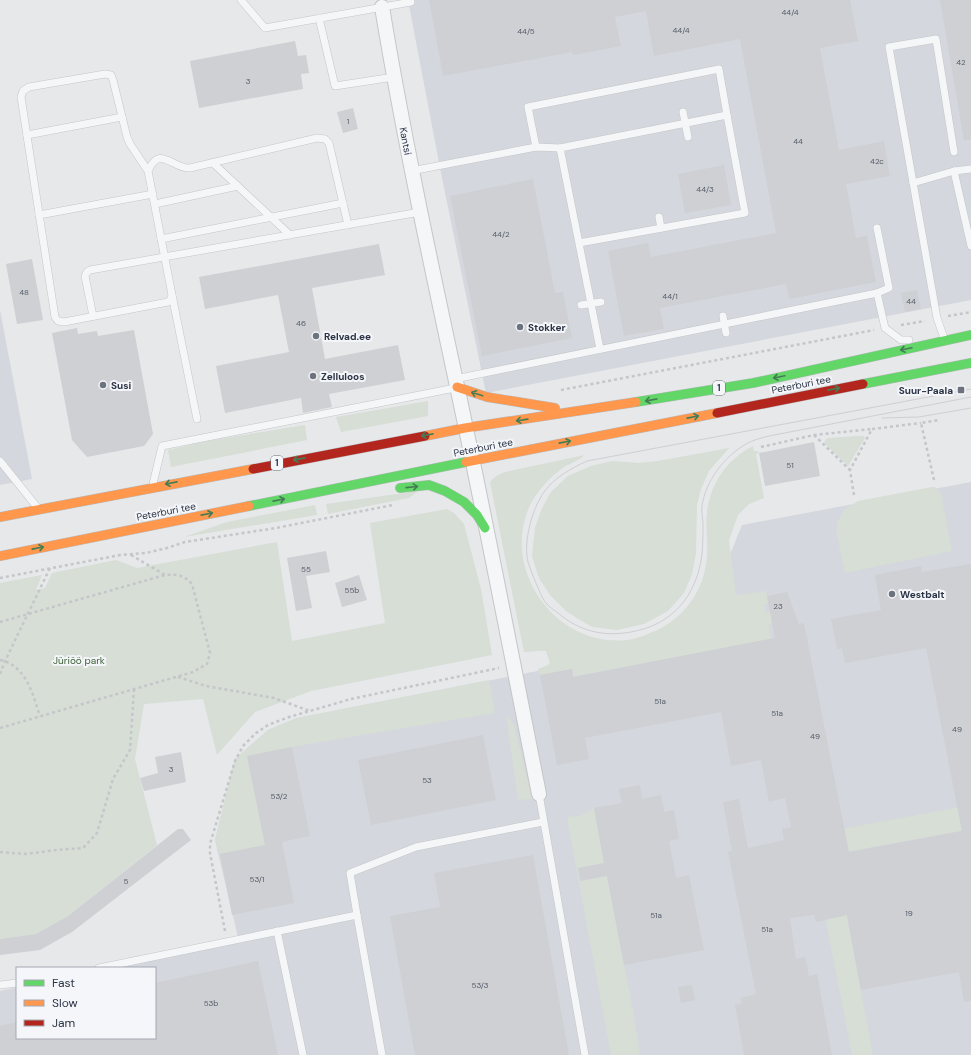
<svg xmlns="http://www.w3.org/2000/svg" width="971" height="1055" font-family="'DM Sans',sans-serif">
  <rect width="100%" height="100%" fill="#e6e8ea"/>
  <g fill="#d4d7dd">
    <polygon points="408,0 971,0 971,300 486,393 441,173"/>
    <polygon points="0,310 32,479 0,485"/>
    <polygon points="971,482 971,1055 0,1055 0,991 17,987 17,1038 155,1038 155,968 99,968 238,937 215,840 235,759 268,730 297,718 712,637 707,611 742,525"/>
  </g>
  <g fill="#d6ded6">
    <polygon points="428,401 428,416 341,432 336,417"/>
    <polygon points="305,425 307,440 171,467 168,450 207,441"/>
    <polygon points="856,436 864,436 865,438 848,466 824,443 826,439 829,438"/>
    <path d="M 753,446 L 754,451 L 758,451 L 759,453 L 756,454 L 764,498 L 749,504 L 738,515 L 729,540 L 736,595 L 766,591 L 768,603 L 764,605 L 766,613 L 772,611 L 774,619 L 769,626 L 771,639 L 573,677 L 572,669 L 540,675 L 538,669 L 548,665 L 550,663 L 546,651 C 539,650 531,652 524,652 L 490,482 C 497,474 504,472 514,470 L 585,455 C 579,460 571,463 564,467 C 551,476 537,491 530,505 C 500,570 556,648 627,640 C 635,639 643,636 650,633 C 679,623 702,595 706,564 C 709,547 705,530 707,513 C 710,484 727,459 753,446 Z"/>
    <polygon points="729,448 709,471 701,489 697,505 696,553 692,574 684,593 668,611 644,624 617,630 592,627 567,612 550,595 539,578 532,556 535,528 542,508 551,492 568,476 591,466 612,461 639,463 658,461"/>
    <polygon points="932,487 935,487 941,493 952,551 845,573 836,531 837,522 845,509 858,501"/>
    <polygon points="418,491 409,498 328,514 326,504"/>
    <polygon points="315,505 317,515 184,537 227,522"/>
    <polygon points="447,509 454,513 464,524 481,589 492,655 311,691 255,712 217,755 203,699 144,704 135,759 157,845 68,916 36,934 0,939 0,583 42,575 36,590 45,588 52,573 116,560 137,568 277,542 292,641 385,623 370,523"/>
    <polygon points="489,680 495,713 292,747 248,756 265,845 220,854 215,840 235,759 268,730 297,718"/>
    <polygon points="506,715 514,724 532,799 518,800"/>
    <polygon points="971,805 971,829 835,854 873,1055 852,1055 809,835"/>
    <polygon points="594,808 633,1010 640,1055 611,1055 568,824 568,817 580,816"/>
  </g>
  <g fill="#ced0d3">
    <polygon points="429,0 850,0 858,41 820,48 839,150 884,141 890,176 846,184 856,238 867,236 876,282 789,299 786,284 660,308 664,329 624,336 608,251 648,243 651,257 776,233 740,39 654,56 646,11 615,17 621,46 573,55 572,52 443,76"/>
    <polygon points="940,0 971,0 971,140 964,140"/>
    <polygon points="295,41 298,56 306,55 309,73 301,74 303,89 199,108 190,61"/>
    <polygon points="353,108 358,129 343,133 337,112"/>
    <polygon points="724,165 731,205 685,213 678,174"/>
    <polygon points="533,179 555,293 563,292 572,338 482,356 450,196"/>
    <polygon points="379,244 385,275 312,288 325,359 398,345 405,380 329,394 332,407 303,413 301,398 225,413 216,366 289,352 278,295 205,309 199,277"/>
    <polygon points="32,259 43,320 17,324 6,264"/>
    <polygon points="917,290 921,309 905,312 901,293"/>
    <polygon points="77,328 78,334 97,331 98,336 134,330 153,434 144,446 87,457 72,440 52,333"/>
    <polygon points="814,442 820,476 765,486 759,453"/>
    <polygon points="326,551 330,572 306,576 312,608 296,611 287,558"/>
    <polygon points="971,564 971,1001 964,1002 959,972 861,990 847,915 816,922 814,915 790,918 796,959 805,957 809,976 817,974 832,1055 744,1055 735,1005 742,1003 740,998 756,994 728,852 732,851 723,802 739,799 748,848 784,840 782,829 791,827 785,798 769,802 761,760 731,766 721,712 585,738 589,759 557,765 540,675 572,669 573,677 775,638 767,596 787,592 799,624 804,623 849,852 962,831 926,648 845,663 842,648 837,649 831,619 881,610 875,575 921,566 922,572"/>
    <polygon points="359,575 367,600 342,607 335,583"/>
    <polygon points="483,735 496,800 371,825 358,760"/>
    <polygon points="292,747 310,836 282,842 294,903 232,915 220,854 265,845 247,756"/>
    <polygon points="181,752 186,782 144,791 140,778 158,773 155,757"/>
    <polygon points="640,785 642,799 661,795 664,812 674,810 679,839 669,841 676,878 689,875 704,950 624,965 607,876 580,881 578,868 604,863 594,808 622,803 619,789"/>
    <polygon points="178,829 183,829 191,840 72,932 40,950 0,955 0,939 36,934 68,916"/>
    <polygon points="533,855 569,1055 415,1055 390,916 440,907 434,873"/>
    <polygon points="258,961 278,1055 0,1055 0,1026 17,1022 17,1038 155,1038 155,983"/>
    <polygon points="692,985 695,1000 681,1003 678,987"/>
  </g>
  <g fill="none" stroke-linecap="round" stroke-linejoin="round">
    <defs>
      <g id="lane">
        <polyline points="241,0 265,28 411,2"/>
        <polyline points="319,18 335,86 394,77"/>
        <polyline points="683,112 688,137"/>
        <polyline points="27,135 122,117"/>
        <polyline points="536,147 528,107 719,69 727,115"/>
        <polyline points="213,163 290,235"/>
        <path d="M 148,171 L 130,144 L 127,137 L 113,80 L 111,75 L 105,74 L 29,87 L 23,91 L 21,97 L 55,317 L 58,321 L 64,322 L 168,302 L 171,299 L 172,295 L 148,171 C 160,144 172,169 190,168 L 317,138 L 325,139 L 329,143 L 348,225"/>
        <polyline points="411,171 536,147 560,148"/>
        <polyline points="954,171 971,246"/>
        <polyline points="913,183 954,171 971,169"/>
        <polyline points="155,204 238,186"/>
        <polyline points="39,215 153,194"/>
        <polyline points="659,217 661,228"/>
        <polyline points="161,239 343,203"/>
        <polyline points="579,243 745,213 727,115 560,148 600,349"/>
        <polyline points="877,293 885,328 901,340 909,340"/>
        <polyline points="172,295 197,419"/>
        <polyline points="581,305 601,302"/>
        <polyline points="93,316 85,276 87,272 90,270 420,212"/>
        <polyline points="723,316 726,333"/>
        <polyline points="944,338 937,318 889,47 936,39 954,152"/>
        <polyline points="455,379 877,293 889,288 877,228"/>
        <polyline points="0,461 37,507"/>
        <polyline points="153,484 162,446 455,388"/>
        <polyline points="539,794 585,1055"/>
        <polyline points="357,915 382,1055"/>
        <polyline points="277,931 303,1055"/>
        <polyline points="99,968 357,915 350,873 416,847 543,822"/>
        <polyline points="0,985 17,983"/>
      </g>
      <path id="street" d="M 382,7 C 403,134 430,260 457,386 C 486,522 512,658 539,794"/>
      <g id="fast">
        <polyline points="863,384 971,363"/>
        <polyline points="636,402 753,383 971,335"/>
        <polyline points="400,488 429,485 445,491 464,502 477,515 485,528"/>
        <polyline points="249,506 466,462"/>
      </g>
      <g id="slow">
        <polyline points="457,387 487,397 555,408"/>
        <polyline points="425,436 465,428 636,402"/>
        <polyline points="466,462 717,413"/>
        <polyline points="0,517 253,469"/>
        <polyline points="0,556 249,506"/>
      </g>
      <g id="jam">
        <polyline points="717,413 863,384"/>
        <polyline points="253,469 425,436"/>
      </g>
    </defs>
    <use href="#lane" stroke="#c4c6c8" stroke-width="8"/>
    <use href="#street" stroke="#c4c6c8" stroke-width="16"/>
    <use href="#fast" stroke="#b8bbbf" stroke-width="10"/>
    <use href="#slow" stroke="#b8bbbf" stroke-width="10"/>
    <use href="#jam" stroke="#b8bbbf" stroke-width="10"/>
    <g stroke="#c5c6ca" stroke-width="2.5" stroke-dasharray="3 3" stroke-linecap="butt">
      <polyline points="948,316 971,312"/>
      <polyline points="901,325 925,321"/>
      <polyline points="561,390 874,330"/>
      <polyline points="814,435 850,470"/>
      <polyline points="761,447 814,435 872,429"/>
      <polyline points="934,480 921,423 939,420"/>
      <polyline points="854,495 850,470 872,429 921,423"/>
      <polyline points="131,555 165,575"/>
      <polyline points="0,578 120,555 146,553 167,548 185,542 276,528 393,505"/>
      <path d="M 0,622 L 165,575 C 177,574 184,575 192,584 L 210,653 L 207,664 L 193,672 L 0,728"/>
      <path d="M 0,660 C 26,665 33,695 40,716"/>
      <polyline points="0,674 5,661 50,568"/>
      <polyline points="178,677 206,686 274,698 310,711"/>
      <polyline points="0,852 26,854 56,850 83,848 97,833 113,779 130,750 134,689"/>
      <polyline points="225,931 210,853 210,844 235,761 243,746 256,733 268,725 289,717 351,699 499,668"/>
    </g>
    <use href="#lane" stroke="#f5f6f7" stroke-width="7"/>
    <use href="#street" stroke="#f5f6f7" stroke-width="14"/>
    <use href="#fast" stroke="#63d668" stroke-width="9"/>
    <use href="#slow" stroke="#ff974d" stroke-width="9"/>
    <use href="#jam" stroke="#b3261e" stroke-width="9"/>
    <g stroke="#cecfd2" stroke-width="1">
      <path d="M 971,389 L 587,461 C 570,469 555,477 544,492 C 532,509 523,542 528,562 C 531,571 535,581 539,590 C 541,594 543,600 546,603 C 549,607 554,610 558,613 C 579,631 603,637 631,632 C 672,625 697,596 702,554 C 703,544 703,534 703,524 C 703,518 701,511 702,506 C 706,480 724,457 746,444 C 753,440 761,438 769,436 L 971,397"/>
      <polyline points="882,418 919,417 971,408"/>
    </g>
  </g>
  <defs><path id="oneway-shaft" d="M-6 0H5M1.5-3L5.5 0L1.5 3" fill="none" stroke-width="1.6" stroke-linecap="round" stroke-linejoin="round"/></defs>
  <g stroke="#447d55">
    <use href="#oneway-shaft" transform="translate(906 349) rotate(168)"/>
    <use href="#oneway-shaft" transform="translate(779 377) rotate(168)"/>
    <use href="#oneway-shaft" transform="translate(834 389) rotate(-11)"/>
    <use href="#oneway-shaft" transform="translate(477 394) rotate(-162)"/>
    <use href="#oneway-shaft" transform="translate(651 400) rotate(170)"/>
    <use href="#oneway-shaft" transform="translate(693 417) rotate(-11)"/>
    <use href="#oneway-shaft" transform="translate(522 420) rotate(172)"/>
    <use href="#oneway-shaft" transform="translate(427 435) rotate(169)"/>
    <use href="#oneway-shaft" transform="translate(565 442) rotate(-11)"/>
    <use href="#oneway-shaft" transform="translate(299 459) rotate(169)"/>
    <use href="#oneway-shaft" transform="translate(171 483) rotate(169)"/>
    <use href="#oneway-shaft" transform="translate(412 487) rotate(-6)"/>
    <use href="#oneway-shaft" transform="translate(279 500) rotate(-11)"/>
    <use href="#oneway-shaft" transform="translate(207 514) rotate(-11)"/>
    <use href="#oneway-shaft" transform="translate(38 548) rotate(-11)"/>
  </g>
  <g fill="#6c737f" stroke="#f4f6f9" stroke-width="1.5">
    <circle cx="520" cy="327" r="4"/>
    <circle cx="316" cy="336" r="4"/>
    <circle cx="313" cy="376" r="4"/>
    <circle cx="103" cy="385" r="4"/>
    <rect x="957" y="386" width="8" height="8" rx="2"/>
    <circle cx="892" cy="594" r="4"/>
  </g>
  <g text-anchor="middle" stroke-width="4" stroke-linejoin="round" paint-order="stroke">
    <g font-size="8" fill="#545c69">
      <text x="790" y="15">44/4</text>
      <text x="681" y="33">44/4</text>
      <text x="526" y="34">44/5</text>
      <text x="961" y="65">42</text>
      <text x="248" y="84">3</text>
      <text x="348" y="124">1</text>
      <text x="798" y="144">44</text>
      <text x="877" y="164">42c</text>
      <text x="705" y="192">44/3</text>
      <text x="501" y="237">44/2</text>
      <text x="24" y="295">48</text>
      <text x="670" y="299">44/1</text>
      <text x="911" y="304">44</text>
      <text x="301" y="326">46</text>
      <text x="790" y="468">51</text>
      <text x="306" y="572">55</text>
      <text x="352" y="593">55b</text>
      <text x="778" y="609">23</text>
      <text x="660" y="704">51a</text>
      <text x="777" y="716">51a</text>
      <text x="957" y="732">49</text>
      <text x="815" y="739">49</text>
      <text x="171" y="772">3</text>
      <text x="427" y="783">53</text>
      <text x="279" y="799">53/2</text>
      <text x="257" y="882">53/1</text>
      <text x="126" y="884">5</text>
      <text x="909" y="916">19</text>
      <text x="656" y="918">51a</text>
      <text x="767" y="932">51a</text>
      <text x="480" y="988">53/3</text>
      <text x="211" y="1006">53b</text>
    </g>
    <g fill="#f4f6f9" stroke="#676e7b" stroke-width="1">
      <rect x="713" y="381" width="12" height="14" rx="3"/>
      <rect x="271" y="456" width="12" height="14" rx="3"/>
    </g>
    <g font-size="9" font-weight="bold" fill="#2b3445">
      <text x="719" y="391">1</text>
      <text x="277" y="466">1</text>
    </g>
    <g font-size="10" fill="#2b3445" stroke="#f4f6f9">
      <text transform="translate(406 141) rotate(79)" y="4">Kantsi</text>
      <text transform="translate(801 384) rotate(-11)" y="4">Peterburi tee</text>
      <text transform="translate(483 447) rotate(-11)" y="4">Peterburi tee</text>
      <text transform="translate(166 511) rotate(-11)" y="4">Peterburi tee</text>
    </g>
    <g font-size="10" font-weight="bold" fill="#2b3445" stroke="#f4f6f9" text-anchor="start">
      <text x="528" y="331">Stokker</text>
      <text x="324" y="340">Relvad.ee</text>
      <text x="321" y="380">Zelluloos</text>
      <text x="111" y="389">Susi</text>
      <text x="953" y="394" text-anchor="end">Suur-Paala</text>
      <text x="900" y="598">Westbalt</text>
    </g>
    <g font-size="10" fill="#3f6138" stroke="#f4f6f9">
      <text x="79" y="664">Jüriöö park</text>
    </g>
  </g>
  <rect x="16" y="967" width="140" height="72" fill="#f4f6f9" stroke="#a4a8b1"/>
  <rect x="24" y="980" width="20" height="6" fill="#63d668" stroke="#a4a8b1"/>
  <text x="52" y="987" font-size="12" fill="#2b3445">Fast</text>
  <rect x="24" y="1000" width="20" height="6" fill="#ff974d" stroke="#a4a8b1"/>
  <text x="52" y="1007" font-size="12" fill="#2b3445">Slow</text>
  <rect x="24" y="1020" width="20" height="6" fill="#b3261e" stroke="#a4a8b1"/>
  <text x="52" y="1027" font-size="12" fill="#2b3445">Jam</text>
</svg>
